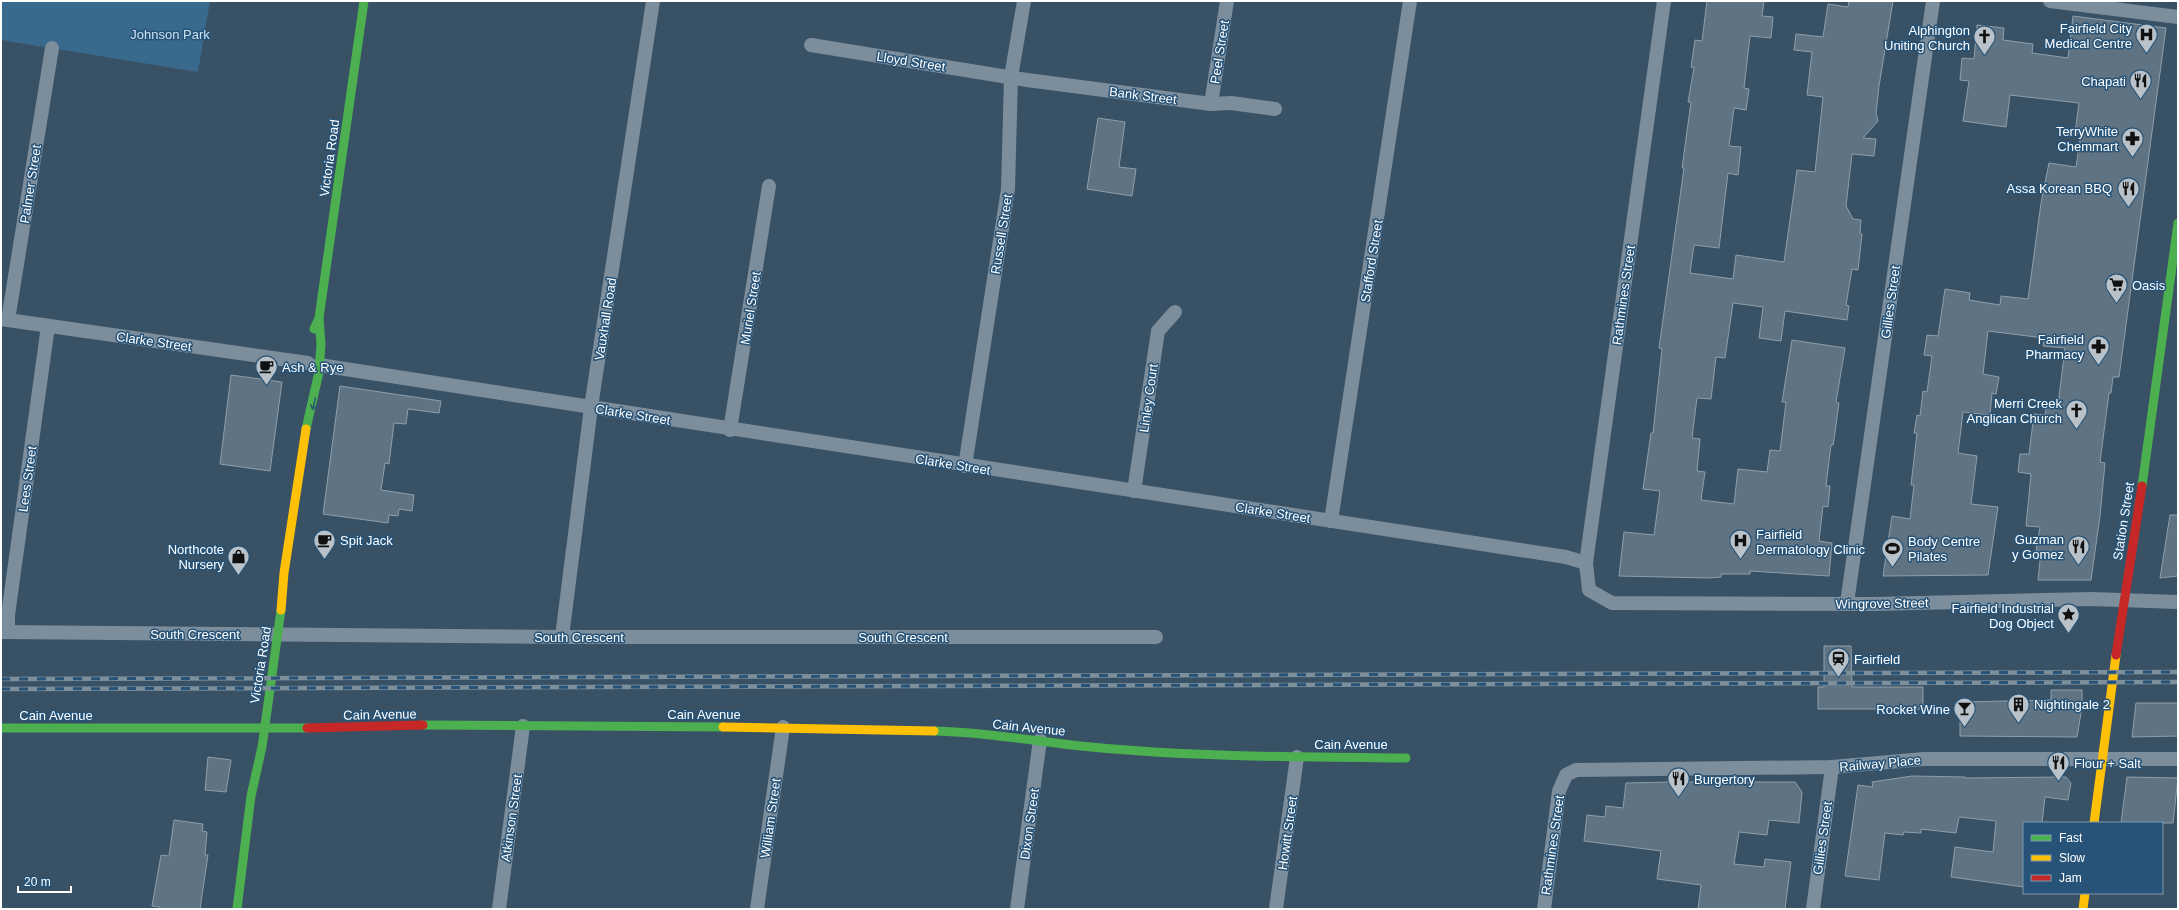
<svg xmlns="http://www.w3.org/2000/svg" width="2179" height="910" font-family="Arial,sans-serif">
  <rect width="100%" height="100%" fill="#385165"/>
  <polygon fill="#3a698e" points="1,1 210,1 198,72 1,40"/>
  <g fill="#607382" stroke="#8f9fab">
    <polygon points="1707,1 1764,1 1762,16 1773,17 1771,38 1750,36 1744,88 1749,89 1746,110 1734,108 1729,146 1741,147 1738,175 1728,173 1719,248 1694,245 1690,273 1733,279 1736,255 1784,262 1797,170 1815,172 1823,97 1807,95 1812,52 1794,50 1796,34 1823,37 1828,4 1848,7 1849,1 1893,1 1879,86 1876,113 1878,121 1863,138 1876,139 1874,156 1852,154 1846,206 1853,219 1861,220 1860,233 1862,234 1858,270 1852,269 1846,305 1849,306 1847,320 1785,311 1781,341 1759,338 1763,307 1733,303 1725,358 1716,357 1711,399 1697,398 1692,438 1700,439 1697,471 1705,472 1701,500 1734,504 1738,469 1767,472 1770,450 1780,451 1786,402 1782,402 1792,340 1845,348 1836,402 1839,403 1834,440 1833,445 1831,445 1826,486 1830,486 1828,507 1823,506 1819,541 1832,543 1829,576 1750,571 1750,574 1721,574 1721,577 1709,578 1619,576 1624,532 1654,535 1660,491 1643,489 1651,433 1653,433 1662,349 1659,348 1684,168 1682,168 1691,102 1688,102 1694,68 1691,67 1695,40 1702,41"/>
    <polygon points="2073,16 2166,28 2119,377 2113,377 2111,393 2109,393 2100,462 2105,463 2100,516 2091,580 2038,580 2041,551 2036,551 2040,527 2026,526 2031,474 2018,472 2020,454 2029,454 2034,414 2045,415 2047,403 2058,405 2065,348 2043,346 2044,338 1988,331 1983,374 1999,377 1996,394 1992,393 1990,415 1963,412 1958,453 1977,456 1971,504 1998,507 1988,575 1883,576 1892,516 1910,519 1914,485 1911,485 1917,433 1914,433 1917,415 1920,416 1923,391 1927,392 1932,356 1924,355 1927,335 1938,336 1945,289 1970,293 1969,300 2000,305 2001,296 2028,299 2041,203 2049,163 2076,167 2081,134 2075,133 2079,103 2010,95 2006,127 1963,121 1969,81 1960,80 1962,58 1974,59 1977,25 2004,28 2003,40 2033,44 2032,53 2068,58"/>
    <polygon points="1098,118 1125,122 1119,167 1136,169 1132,196 1087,189"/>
    <polygon points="231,375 282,382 270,471 220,464"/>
    <polygon points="340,386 441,401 439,413 408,409 406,424 394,423 389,464 385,463 381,490 414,495 412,511 399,509 398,516 389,515 388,523 323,514"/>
    <polygon points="2170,515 2178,515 2178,570 2177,576 2160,578"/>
    <polygon points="1824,646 1851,646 1852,687 1923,687 1923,709 1818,709 1818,687 1824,687"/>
    <polygon points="2051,690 2082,690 2082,707 2077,737 1960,736 1960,702 2051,700"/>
    <polygon points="2136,703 2178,703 2178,736 2132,737"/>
    <polygon points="208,757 231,760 226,792 205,790"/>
    <polygon points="1912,776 1965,777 1965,778 2066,777 2071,783 2068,800 2045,797 2042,823 2024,823 2024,887 1951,877 1955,847 1993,852 1996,821 1959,817 1956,833 1921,829 1921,833 1904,832 1903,835 1885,833 1879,880 1845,876 1858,785 1873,787 1872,782"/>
    <polygon points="2127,777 2178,778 2173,823 2121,823"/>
    <polygon points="1670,782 1795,782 1802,792 1799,823 1769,820 1767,835 1739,832 1734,864 1764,867 1765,859 1791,862 1785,909 1698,909 1701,885 1657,879 1661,851 1584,841 1587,815 1605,817 1606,806 1623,808 1626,783"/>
    <polygon points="174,820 203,824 202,831 207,832 205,855 208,855 200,909 160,909 160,907 152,906 161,855 169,856"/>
  </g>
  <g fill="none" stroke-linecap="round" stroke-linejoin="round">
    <g stroke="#7c8d9c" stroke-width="14">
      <polyline points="1664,1 1586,563 1589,590 1612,603 1875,604 2091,599 2178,602"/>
      <polyline points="2050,1 2178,17"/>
      <polyline points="811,45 1027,80 1211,104 1231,103 1275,109"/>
      <polyline points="1211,104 1227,1"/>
      <polyline points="1,319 308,363"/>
      <polyline points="8,320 52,48"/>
      <polyline points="319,365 1566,557 1586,563"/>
      <polyline points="730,430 769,186"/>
      <polyline points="965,466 1008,189 1011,77 1024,1"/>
      <polyline points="1134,491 1158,331 1175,312"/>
      <polyline points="1331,521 1410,1"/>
      <polyline points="1847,603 1933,1"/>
      <polyline points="1,632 562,637 1156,637"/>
      <polyline points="8,632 8,615 48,326"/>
      <polyline points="562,637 591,407 653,1"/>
      <polyline points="499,909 523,726"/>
      <polyline points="757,909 783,727"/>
      <polyline points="1017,909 1040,740"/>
      <polyline points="1276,909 1297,757"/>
      <polyline points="1544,909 1559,791 1566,775 1576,770 1832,767 1924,759 2178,759"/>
      <polyline points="1813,909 1832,767"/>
    </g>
    <g stroke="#4caf50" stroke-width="9">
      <polyline points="314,329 319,318 364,1"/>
      <polyline points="306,429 319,372 321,344 319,318"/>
      <polyline points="2142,486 2178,223"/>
      <polyline points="423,725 723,727"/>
      <polyline points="1,728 307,728"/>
      <path d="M 934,731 C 987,732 1038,742 1091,747 C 1195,757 1301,757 1406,758"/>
      <polyline points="237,909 251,796 262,747 281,610"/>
    </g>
    <g stroke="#ffc107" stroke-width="9">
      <polyline points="281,610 284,573 306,429"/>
      <polyline points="723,727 934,731"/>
      <polyline points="2094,823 2116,655"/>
      <polyline points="2083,909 2085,893"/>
    </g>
    <g stroke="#c62828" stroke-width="9">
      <polyline points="2116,655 2142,486"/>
      <polyline points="307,728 423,725"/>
    </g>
    <defs>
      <g id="rail">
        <polyline points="1,679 2178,672"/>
        <polyline points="1,689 2178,682"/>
      </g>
    </defs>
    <use href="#rail" stroke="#7e8f9c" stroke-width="4.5"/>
    <use href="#rail" stroke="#265377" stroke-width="3" stroke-dasharray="9" stroke-linecap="butt"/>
  </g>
  <defs><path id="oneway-shaft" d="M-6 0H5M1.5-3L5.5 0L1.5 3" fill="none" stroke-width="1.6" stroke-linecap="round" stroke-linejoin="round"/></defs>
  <use stroke="#2a5c73" href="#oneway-shaft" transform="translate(314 404) rotate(103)"/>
  <defs>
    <symbol id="hospital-pin" viewBox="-11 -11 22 30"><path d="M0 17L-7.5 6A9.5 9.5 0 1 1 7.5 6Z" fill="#b9c2c9" stroke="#265377"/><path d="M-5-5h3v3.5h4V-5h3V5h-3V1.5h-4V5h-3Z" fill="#111"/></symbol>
    <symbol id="church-pin" viewBox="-11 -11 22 30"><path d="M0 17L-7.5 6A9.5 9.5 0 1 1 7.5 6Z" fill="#b9c2c9" stroke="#265377"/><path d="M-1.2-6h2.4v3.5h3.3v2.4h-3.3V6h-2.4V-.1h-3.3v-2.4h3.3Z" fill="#111"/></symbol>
    <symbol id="restaurant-pin" viewBox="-11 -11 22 30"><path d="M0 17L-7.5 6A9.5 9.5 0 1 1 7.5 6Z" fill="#b9c2c9" stroke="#265377"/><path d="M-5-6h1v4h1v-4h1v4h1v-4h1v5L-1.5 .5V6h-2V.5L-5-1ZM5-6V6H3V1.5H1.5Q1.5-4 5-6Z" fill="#111"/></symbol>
    <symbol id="pharmacy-pin" viewBox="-11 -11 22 30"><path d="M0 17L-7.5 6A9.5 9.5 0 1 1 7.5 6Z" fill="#b9c2c9" stroke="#265377"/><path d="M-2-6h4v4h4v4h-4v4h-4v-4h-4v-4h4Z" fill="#111"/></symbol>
    <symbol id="supermarket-pin" viewBox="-11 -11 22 30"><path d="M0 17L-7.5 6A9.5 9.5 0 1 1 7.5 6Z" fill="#b9c2c9" stroke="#265377"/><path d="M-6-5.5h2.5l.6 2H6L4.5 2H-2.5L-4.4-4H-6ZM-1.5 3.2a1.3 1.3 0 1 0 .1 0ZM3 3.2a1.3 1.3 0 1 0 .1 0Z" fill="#111"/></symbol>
    <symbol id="cafe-pin" viewBox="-11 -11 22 30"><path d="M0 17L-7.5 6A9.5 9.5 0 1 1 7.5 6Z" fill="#b9c2c9" stroke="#265377"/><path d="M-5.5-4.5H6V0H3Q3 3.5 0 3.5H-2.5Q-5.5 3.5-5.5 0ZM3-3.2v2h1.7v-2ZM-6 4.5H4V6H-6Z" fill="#111"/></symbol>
    <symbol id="stadium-pin" viewBox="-11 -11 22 30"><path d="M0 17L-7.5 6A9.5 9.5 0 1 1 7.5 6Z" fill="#b9c2c9" stroke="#265377"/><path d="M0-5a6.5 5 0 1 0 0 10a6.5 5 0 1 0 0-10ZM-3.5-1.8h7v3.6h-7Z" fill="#111"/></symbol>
    <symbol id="shop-pin" viewBox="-11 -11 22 30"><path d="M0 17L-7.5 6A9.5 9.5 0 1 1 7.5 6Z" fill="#b9c2c9" stroke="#265377"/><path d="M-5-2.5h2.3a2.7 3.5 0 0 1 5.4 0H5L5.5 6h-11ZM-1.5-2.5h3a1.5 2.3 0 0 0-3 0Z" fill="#111"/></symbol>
    <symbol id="sight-pin" viewBox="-11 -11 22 30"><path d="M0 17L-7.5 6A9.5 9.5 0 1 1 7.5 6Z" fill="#b9c2c9" stroke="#265377"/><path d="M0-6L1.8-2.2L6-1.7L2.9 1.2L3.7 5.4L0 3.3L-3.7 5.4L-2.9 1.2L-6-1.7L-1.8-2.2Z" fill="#111"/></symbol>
    <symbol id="station-pin" viewBox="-11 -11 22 30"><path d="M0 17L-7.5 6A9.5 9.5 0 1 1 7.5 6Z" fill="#b9c2c9" stroke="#265377"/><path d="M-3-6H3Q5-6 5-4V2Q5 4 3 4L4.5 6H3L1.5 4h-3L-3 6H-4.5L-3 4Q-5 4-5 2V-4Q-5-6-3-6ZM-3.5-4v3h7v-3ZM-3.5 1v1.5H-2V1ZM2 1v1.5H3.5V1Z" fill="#111"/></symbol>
    <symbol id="building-pin" viewBox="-11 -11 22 30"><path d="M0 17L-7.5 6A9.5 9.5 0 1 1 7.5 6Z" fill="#b9c2c9" stroke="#265377"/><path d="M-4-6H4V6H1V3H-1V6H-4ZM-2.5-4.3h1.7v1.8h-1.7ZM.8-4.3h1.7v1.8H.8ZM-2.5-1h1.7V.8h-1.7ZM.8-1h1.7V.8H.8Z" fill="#111"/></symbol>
    <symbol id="bar-pin" viewBox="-11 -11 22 30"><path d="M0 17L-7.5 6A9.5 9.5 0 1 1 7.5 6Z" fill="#b9c2c9" stroke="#265377"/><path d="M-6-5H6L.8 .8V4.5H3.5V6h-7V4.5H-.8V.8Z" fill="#111"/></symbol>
  </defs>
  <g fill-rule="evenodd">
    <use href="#hospital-pin" x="2134" y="22" width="25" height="34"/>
    <use href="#church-pin" x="1972" y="24" width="25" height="34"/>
    <use href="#restaurant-pin" x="2128" y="68" width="25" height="34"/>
    <use href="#pharmacy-pin" x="2120" y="126" width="25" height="34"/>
    <use href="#restaurant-pin" x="2116" y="176" width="25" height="34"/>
    <use href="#supermarket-pin" x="2104" y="272" width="25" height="34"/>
    <use href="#pharmacy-pin" x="2086" y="334" width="25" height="34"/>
    <use href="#cafe-pin" x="254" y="354" width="25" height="34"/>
    <use href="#church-pin" x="2064" y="398" width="25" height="34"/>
    <use href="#cafe-pin" x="312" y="528" width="25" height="34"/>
    <use href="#hospital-pin" x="1728" y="528" width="25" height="34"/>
    <use href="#restaurant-pin" x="2066" y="534" width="25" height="34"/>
    <use href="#stadium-pin" x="1880" y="536" width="25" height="34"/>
    <use href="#shop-pin" x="226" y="544" width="25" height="34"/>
    <use href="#sight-pin" x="2056" y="602" width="25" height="34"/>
    <use href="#station-pin" x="1826" y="646" width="25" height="34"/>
    <use href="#building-pin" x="2006" y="692" width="25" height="34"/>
    <use href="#bar-pin" x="1952" y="696" width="25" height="34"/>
    <use href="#restaurant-pin" x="2046" y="750" width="25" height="34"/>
    <use href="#restaurant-pin" x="1666" y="766" width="25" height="34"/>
  </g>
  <g text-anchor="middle" stroke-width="3" stroke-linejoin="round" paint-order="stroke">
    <g font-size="13" fill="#fff" stroke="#265377" text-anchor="end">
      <text x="2132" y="33">Fairfield City<tspan x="2132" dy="15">Medical Centre</tspan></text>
      <text x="1970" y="35">Alphington<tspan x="1970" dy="15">Uniting Church</tspan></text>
      <text x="2126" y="86">Chapati</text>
      <text x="2118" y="136">TerryWhite<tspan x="2118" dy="15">Chemmart</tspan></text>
      <text x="2112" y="193">Assa Korean BBQ</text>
      <text x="2132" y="290" text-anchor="start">Oasis</text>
      <text x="2084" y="344">Fairfield<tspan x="2084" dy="15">Pharmacy</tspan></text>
      <text x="282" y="372" text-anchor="start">Ash &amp; Rye</text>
      <text x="2062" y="408">Merri Creek<tspan x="2062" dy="15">Anglican Church</tspan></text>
      <text x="1756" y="539" text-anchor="start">Fairfield<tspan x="1756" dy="15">Dermatology Clinic</tspan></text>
      <text x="2064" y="544">Guzman<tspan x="2064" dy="15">y Gomez</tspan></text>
      <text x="340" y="545" text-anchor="start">Spit Jack</text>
      <text x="1908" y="546" text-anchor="start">Body Centre<tspan x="1908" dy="15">Pilates</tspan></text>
      <text x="224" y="554">Northcote<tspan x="224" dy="15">Nursery</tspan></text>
      <text x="2054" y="613">Fairfield Industrial<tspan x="2054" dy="15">Dog Object</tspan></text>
      <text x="1854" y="664" text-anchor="start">Fairfield</text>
      <text x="2034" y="709" text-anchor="start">Nightingale 2</text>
      <text x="1950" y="714">Rocket Wine</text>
      <text x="2074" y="768" text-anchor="start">Flour + Salt</text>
      <text x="1694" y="784" text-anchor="start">Burgertory</text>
    </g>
    <g font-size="13" fill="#c9e1f2" stroke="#265377">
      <text x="170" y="39">Johnson Park</text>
    </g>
    <g font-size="13" fill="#fff" stroke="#265377">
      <text transform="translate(1219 52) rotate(-81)" y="5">Peel Street</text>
      <text transform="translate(911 61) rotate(9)" y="5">Lloyd Street</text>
      <text transform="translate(1143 95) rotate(7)" y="5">Bank Street</text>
      <text transform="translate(329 158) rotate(-82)" y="5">Victoria Road</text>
      <text transform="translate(30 184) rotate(-81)" y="5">Palmer Street</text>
      <text transform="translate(1001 234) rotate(-81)" y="5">Russell Street</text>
      <text transform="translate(1371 261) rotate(-81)" y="5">Stafford Street</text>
      <text transform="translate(1623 295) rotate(-82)" y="5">Rathmines Street</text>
      <text transform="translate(1890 302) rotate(-82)" y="5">Gillies Street</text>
      <text transform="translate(750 308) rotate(-81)" y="5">Muriel Street</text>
      <text transform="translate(605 319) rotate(-81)" y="5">Vauxhall Road</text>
      <text transform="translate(154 341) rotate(8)" y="5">Clarke Street</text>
      <text transform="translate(1148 398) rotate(-82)" y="5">Linley Court</text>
      <text transform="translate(633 414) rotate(9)" y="5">Clarke Street</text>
      <text transform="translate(953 464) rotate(9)" y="5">Clarke Street</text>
      <text transform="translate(27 479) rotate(-82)" y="5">Lees Street</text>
      <text transform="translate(1273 512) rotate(9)" y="5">Clarke Street</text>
      <text transform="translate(2123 521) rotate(-81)" y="5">Station Street</text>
      <text transform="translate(1882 603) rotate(-1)" y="5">Wingrove Street</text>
      <text x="195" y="639">South Crescent</text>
      <text x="579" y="642">South Crescent</text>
      <text x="903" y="642">South Crescent</text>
      <text transform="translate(260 665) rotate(-81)" y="5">Victoria Road</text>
      <text transform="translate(380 714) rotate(-1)" y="5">Cain Avenue</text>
      <text x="704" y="719">Cain Avenue</text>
      <text x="56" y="720">Cain Avenue</text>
      <text transform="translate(1029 727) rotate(6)" y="5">Cain Avenue</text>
      <text x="1351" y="749">Cain Avenue</text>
      <text transform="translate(1880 763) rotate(-5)" y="5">Railway Place</text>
      <text transform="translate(511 818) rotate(-82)" y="5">Atkinson Street</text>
      <text transform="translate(770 818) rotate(-82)" y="5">William Street</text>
      <text transform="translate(1029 824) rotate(-82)" y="5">Dixon Street</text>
      <text transform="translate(1287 833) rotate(-82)" y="5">Howitt Street</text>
      <text transform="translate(1822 838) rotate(-82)" y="5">Gillies Street</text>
      <text transform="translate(1552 845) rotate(-82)" y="5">Rathmines Street</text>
    </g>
  </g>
  <rect width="2179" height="910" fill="none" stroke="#ffffff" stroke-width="4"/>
  <rect x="2023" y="822" width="140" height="72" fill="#265377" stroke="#7d98ad"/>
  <rect x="2031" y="835" width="20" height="6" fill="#4caf50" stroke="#7d98ad"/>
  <text x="2059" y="842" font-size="12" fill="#ffffff">Fast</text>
  <rect x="2031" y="855" width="20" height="6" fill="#ffc107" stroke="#7d98ad"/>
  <text x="2059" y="862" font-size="12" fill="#ffffff">Slow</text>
  <rect x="2031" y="875" width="20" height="6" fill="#c62828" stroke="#7d98ad"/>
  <text x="2059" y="882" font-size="12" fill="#ffffff">Jam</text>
  <path d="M18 886v6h53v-6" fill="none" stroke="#ffffff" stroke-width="2"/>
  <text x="24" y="886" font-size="12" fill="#ffffff" stroke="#265377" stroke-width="3" paint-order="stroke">20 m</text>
</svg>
